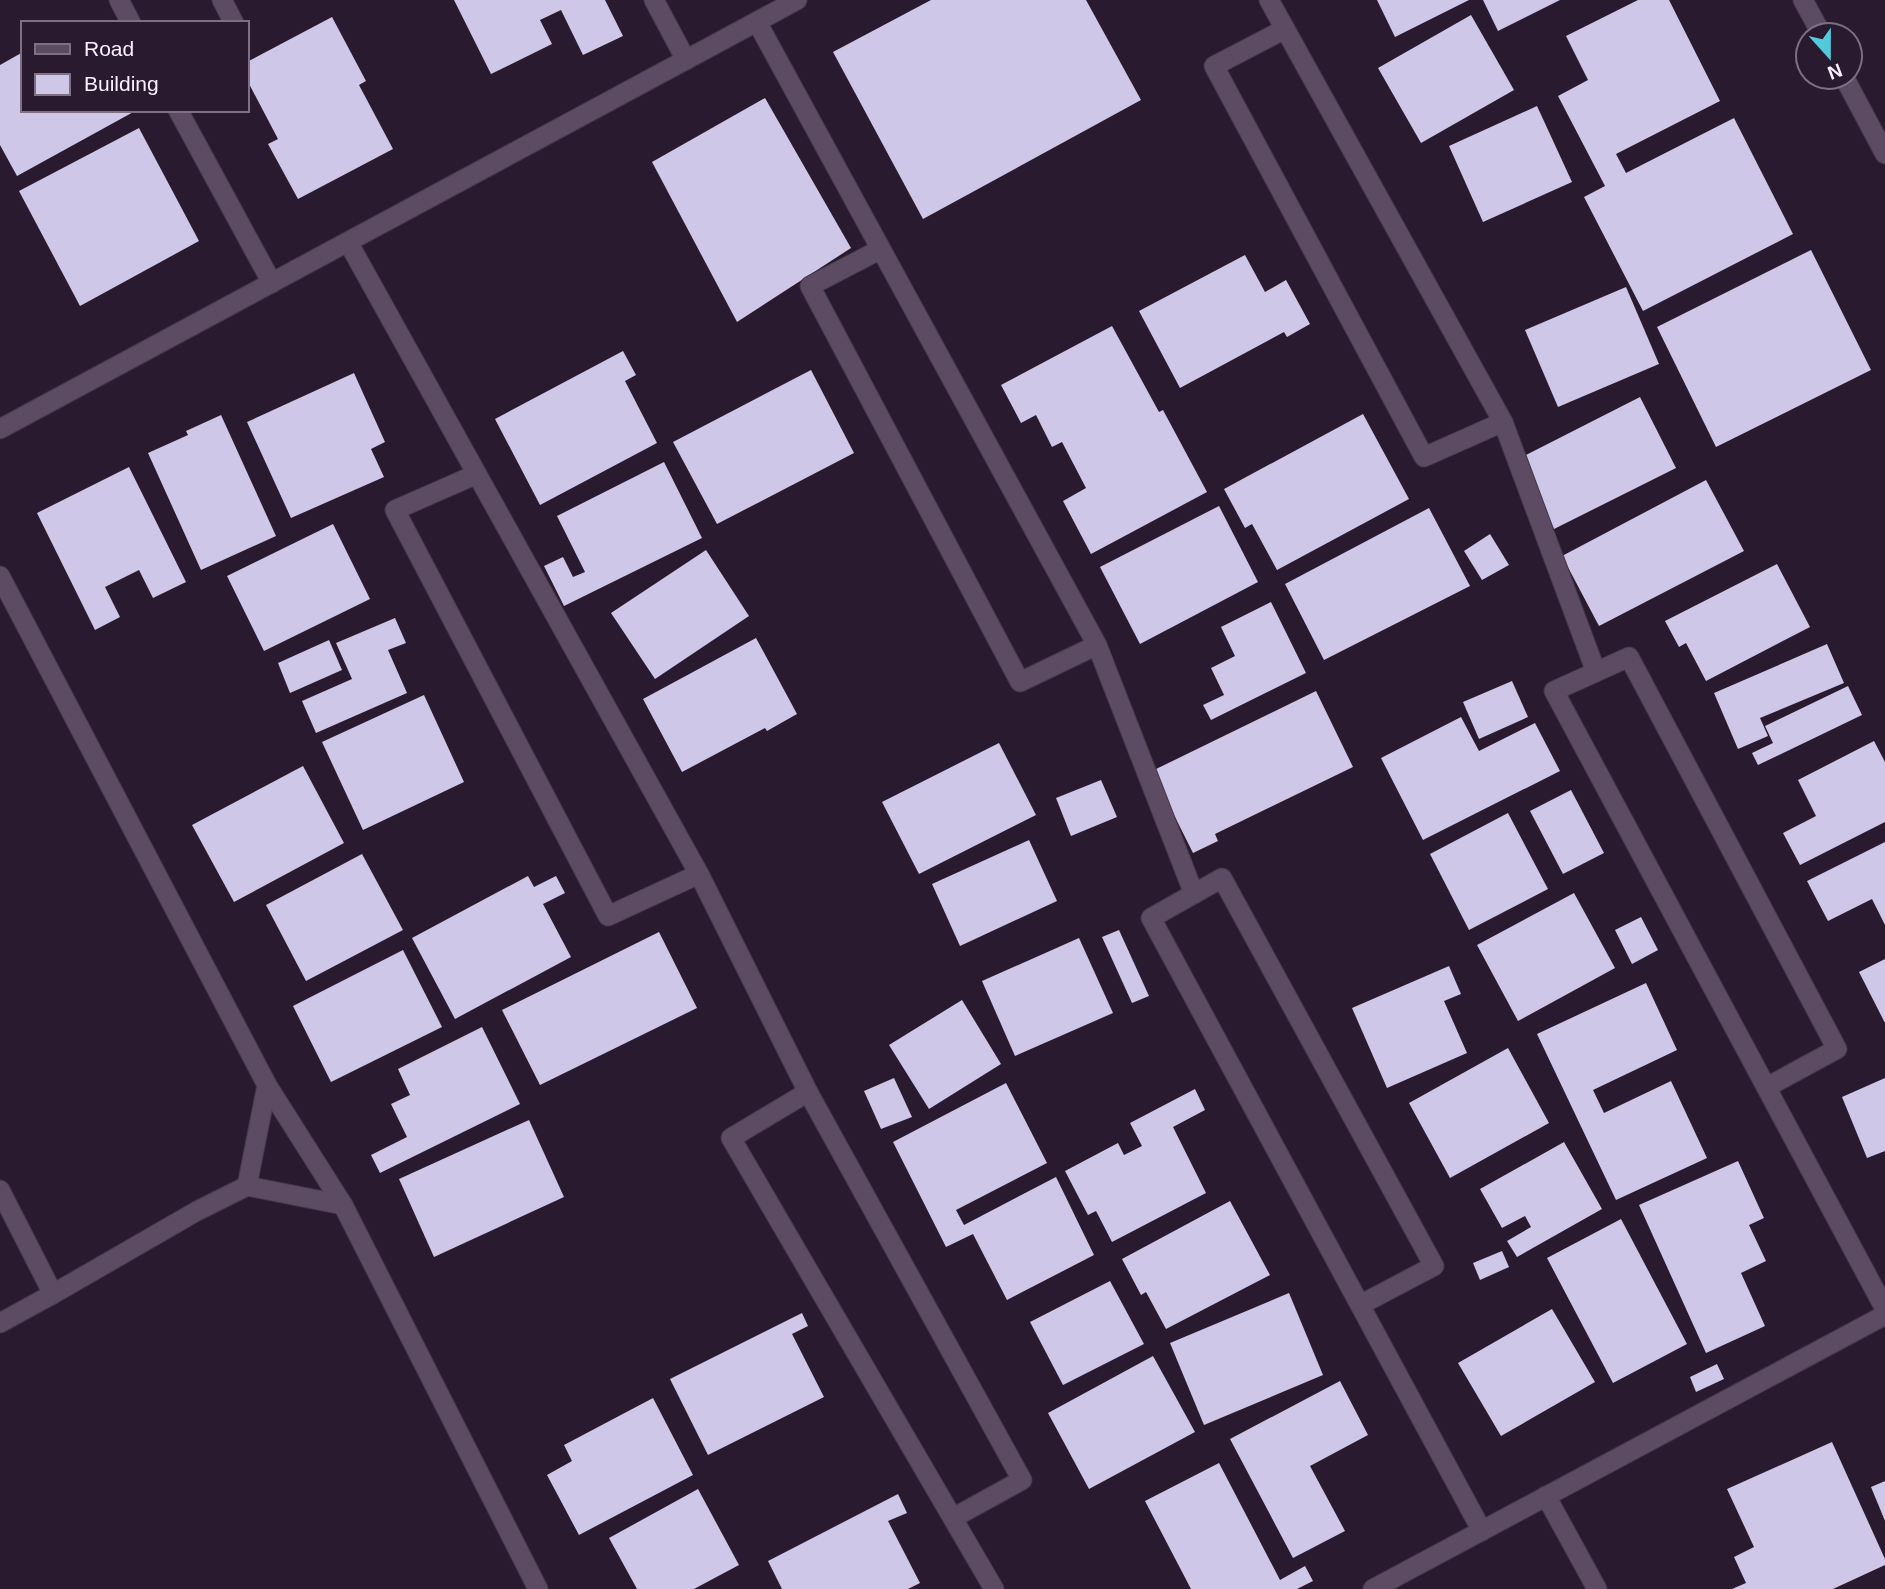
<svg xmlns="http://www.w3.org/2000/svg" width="1885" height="1589" font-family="Arial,sans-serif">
  <rect width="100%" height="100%" fill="#291a2f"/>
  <g fill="#cec7e7">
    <polygon points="454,0 605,0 623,36 583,55 561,10 540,20 552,44 491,74"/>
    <polygon points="931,0 1086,0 1141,100 923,219 833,52"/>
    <polygon points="1377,0 1469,0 1395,37"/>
    <polygon points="1483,0 1560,0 1498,31"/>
    <polygon points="1638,0 1669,0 1720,101 1616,154 1626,173 1734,118 1793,234 1643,311 1584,197 1605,186 1558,96 1588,80 1566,36"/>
    <polygon points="1471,15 1514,90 1421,143 1378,68"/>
    <polygon points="332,17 366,81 359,85 393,149 298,199 268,144 278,139 247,80 247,62"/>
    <polygon points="23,52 23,110 137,110 17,176 0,145 0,65"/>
    <polygon points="765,98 851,248 737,322 652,162"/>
    <polygon points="1537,106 1572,182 1483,222 1449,146"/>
    <polygon points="139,128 199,241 80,306 19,191"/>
    <polygon points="1811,250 1871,370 1716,447 1657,327"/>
    <polygon points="1245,255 1265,292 1286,280 1310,324 1287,337 1284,332 1180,388 1139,311"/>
    <polygon points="1626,287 1659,364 1558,407 1525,330"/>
    <polygon points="1112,326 1159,412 1163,410 1207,492 1091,554 1063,501 1086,488 1062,442 1052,447 1036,415 1021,423 1001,385"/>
    <polygon points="623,351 636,375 625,381 657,443 540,505 495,419"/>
    <polygon points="811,370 854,453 717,524 673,442"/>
    <polygon points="354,373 385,442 371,449 384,477 291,518 247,422"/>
    <polygon points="1640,397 1676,468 1554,529 1518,459"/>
    <polygon points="1363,414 1409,499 1277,570 1252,524 1245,528 1224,489"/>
    <polygon points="221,415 276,536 201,570 148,453 188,435 186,431"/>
    <polygon points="664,462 702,538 564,606 544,566 563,557 573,577 585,572 557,516"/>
    <polygon points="129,467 186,582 153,598 139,570 105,587 120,617 95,630 37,513"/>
    <polygon points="1706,480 1744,551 1599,626 1562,556"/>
    <polygon points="1219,506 1258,582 1140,644 1100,567"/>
    <polygon points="1429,508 1470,586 1324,660 1285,584"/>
    <polygon points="333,524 370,599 264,651 227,576"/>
    <polygon points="1490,534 1509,565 1482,580 1464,551"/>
    <polygon points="706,550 749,616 655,679 611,613"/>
    <polygon points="1777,564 1810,627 1706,681 1686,643 1679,647 1665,621"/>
    <polygon points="1271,602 1306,673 1211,720 1203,705 1224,695 1211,668 1235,656 1221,627"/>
    <polygon points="395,618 406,643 388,650 407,693 316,733 302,701 352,679 336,643"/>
    <polygon points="756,638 797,714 767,731 765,728 682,772 643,699"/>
    <polygon points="329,640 342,670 290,693 278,663"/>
    <polygon points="1827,644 1844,683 1760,718 1768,736 1738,749 1714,693"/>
    <polygon points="1512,681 1528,717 1479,739 1463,702"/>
    <polygon points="1848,686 1862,715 1758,765 1752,753 1773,743 1765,726"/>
    <polygon points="1316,691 1353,767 1215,834 1218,841 1193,853 1152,771"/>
    <polygon points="424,695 464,782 363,830 322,742"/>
    <polygon points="1461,717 1479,751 1535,723 1560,771 1423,840 1381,758"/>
    <polygon points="1874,741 1885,762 1885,822 1800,865 1783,833 1816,816 1798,780"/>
    <polygon points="999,743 1036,815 919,874 882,802"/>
    <polygon points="303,766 344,843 234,902 192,825"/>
    <polygon points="1101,780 1117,817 1071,836 1056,798"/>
    <polygon points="1571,790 1604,853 1563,874 1530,811"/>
    <polygon points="1508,813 1548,889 1469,930 1430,854"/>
    <polygon points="1029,840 1057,901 960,946 932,884"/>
    <polygon points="1885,842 1885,925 1872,899 1828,921 1807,881"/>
    <polygon points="362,854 403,930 306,981 266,905"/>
    <polygon points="528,876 534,887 556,876 565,893 543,904 571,957 455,1019 412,938"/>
    <polygon points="1574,893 1615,968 1518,1021 1477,945"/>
    <polygon points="1641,917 1658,950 1632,964 1615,930"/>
    <polygon points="1119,930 1149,996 1132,1003 1102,937"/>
    <polygon points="659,932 697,1008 540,1085 502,1010"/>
    <polygon points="1079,938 1113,1013 1015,1056 982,981"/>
    <polygon points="403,950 442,1027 331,1082 293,1006"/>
    <polygon points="1885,959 1885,1023 1859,972"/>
    <polygon points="1449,966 1461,994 1444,1001 1467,1053 1387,1088 1352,1008"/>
    <polygon points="1646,983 1677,1050 1593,1090 1604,1113 1671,1081 1707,1158 1616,1200 1537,1034"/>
    <polygon points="962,1000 1001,1064 929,1109 889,1045"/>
    <polygon points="482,1027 520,1104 380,1173 371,1155 407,1137 391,1104 410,1095 398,1069"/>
    <polygon points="1508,1048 1549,1123 1450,1178 1409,1103"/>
    <polygon points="894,1078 912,1117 881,1129 864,1091"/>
    <polygon points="1885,1078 1885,1151 1867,1158 1842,1097"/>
    <polygon points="1006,1083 1047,1163 956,1210 964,1225 1056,1177 1094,1255 1007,1300 973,1234 946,1247 893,1142"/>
    <polygon points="1195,1089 1205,1110 1173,1127 1206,1193 1112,1242 1096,1211 1088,1215 1065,1171 1118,1143 1124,1155 1142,1146 1130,1123"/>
    <polygon points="529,1120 564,1197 434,1257 399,1179"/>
    <polygon points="1564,1142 1602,1209 1517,1257 1507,1241 1531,1227 1525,1216 1502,1228 1480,1189"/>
    <polygon points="1738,1161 1764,1218 1749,1225 1766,1261 1741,1273 1765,1326 1706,1353 1639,1205"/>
    <polygon points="1230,1201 1270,1275 1166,1329 1146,1292 1141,1295 1122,1259"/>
    <polygon points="1621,1219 1687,1344 1613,1383 1547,1258"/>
    <polygon points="1502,1251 1509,1267 1480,1280 1473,1263"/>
    <polygon points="1110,1281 1144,1344 1063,1385 1030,1322"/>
    <polygon points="1289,1293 1323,1375 1204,1425 1170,1343"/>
    <polygon points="1552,1309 1595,1382 1501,1436 1458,1363"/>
    <polygon points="802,1313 808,1326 792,1334 824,1397 708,1455 670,1379"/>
    <polygon points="1153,1356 1195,1432 1089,1489 1048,1413"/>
    <polygon points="1717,1364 1724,1379 1696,1392 1690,1377"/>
    <polygon points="1340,1381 1368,1435 1310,1466 1345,1531 1293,1558 1230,1439"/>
    <polygon points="653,1398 693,1475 579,1535 547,1475 572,1461 564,1445"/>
    <polygon points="1832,1442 1885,1559 1885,1565 1833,1589 1732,1589 1746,1583 1734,1557 1754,1547 1727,1489"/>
    <polygon points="1219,1463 1280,1580 1305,1566 1313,1581 1297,1589 1191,1589 1145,1501"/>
    <polygon points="1885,1481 1885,1521 1871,1487"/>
    <polygon points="698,1489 739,1565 694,1589 637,1589 609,1538"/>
    <polygon points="898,1494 907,1513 888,1521 920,1583 908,1589 782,1589 768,1561"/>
  </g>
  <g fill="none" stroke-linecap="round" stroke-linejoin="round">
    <defs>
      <g id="minor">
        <polyline points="119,0 131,23"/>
        <polyline points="222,0 234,23"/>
        <polyline points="654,0 686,60"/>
        <polyline points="1269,0 1503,422 1424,457 1214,66 1285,29"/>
        <polyline points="757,22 1097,645 1020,682 810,286 881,249"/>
        <polyline points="178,110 272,283"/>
        <polyline points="348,242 699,874 608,916 395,510 477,474"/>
        <polyline points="1503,422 1596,672"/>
        <polyline points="0,429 797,0"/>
        <polyline points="0,576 267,1085 343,1205 538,1589"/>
        <polyline points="1097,645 1194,894"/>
        <polyline points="699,874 808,1092"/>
        <polyline points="1767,1087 1837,1049 1629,657 1554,691 1885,1309"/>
        <polyline points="247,1186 343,1205"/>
        <polyline points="0,1190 53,1294 197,1211 247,1186 267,1085"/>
        <polyline points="1360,1305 1434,1266 1222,878 1151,918 1482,1531"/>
        <polyline points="0,1323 53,1294"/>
        <polyline points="1546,1496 1597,1589"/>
        <polyline points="953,1518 1022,1480 808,1092 731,1138 994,1589"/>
        <polyline points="1373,1589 1885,1315"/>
      </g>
      <g id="tertiary">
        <polyline points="1803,0 1822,35"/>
        <polyline points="1844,77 1885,154"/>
      </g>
    </defs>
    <use href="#minor" stroke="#443849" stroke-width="21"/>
    <use href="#tertiary" stroke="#443849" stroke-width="21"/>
    <use href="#minor" stroke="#5c4b63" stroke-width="19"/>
    <use href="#tertiary" stroke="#5c4b63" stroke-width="19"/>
  </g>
  <rect x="21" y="21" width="228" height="91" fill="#291a2f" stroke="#7d7082" stroke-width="2"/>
  <rect x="35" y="44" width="35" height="10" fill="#5c4b63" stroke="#7d7082" stroke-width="2"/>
  <text x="84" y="56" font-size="21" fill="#faf0fe">Road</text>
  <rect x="35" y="74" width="35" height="21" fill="#cec7e7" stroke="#7d7082" stroke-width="2"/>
  <text x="84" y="91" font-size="21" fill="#faf0fe">Building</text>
  <g transform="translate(1829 56) rotate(159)"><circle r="33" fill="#291a2f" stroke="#7d7082" stroke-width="2"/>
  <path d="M0-5L12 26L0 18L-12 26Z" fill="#53cadc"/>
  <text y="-10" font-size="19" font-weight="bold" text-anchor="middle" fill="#faf0fe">N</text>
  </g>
</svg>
